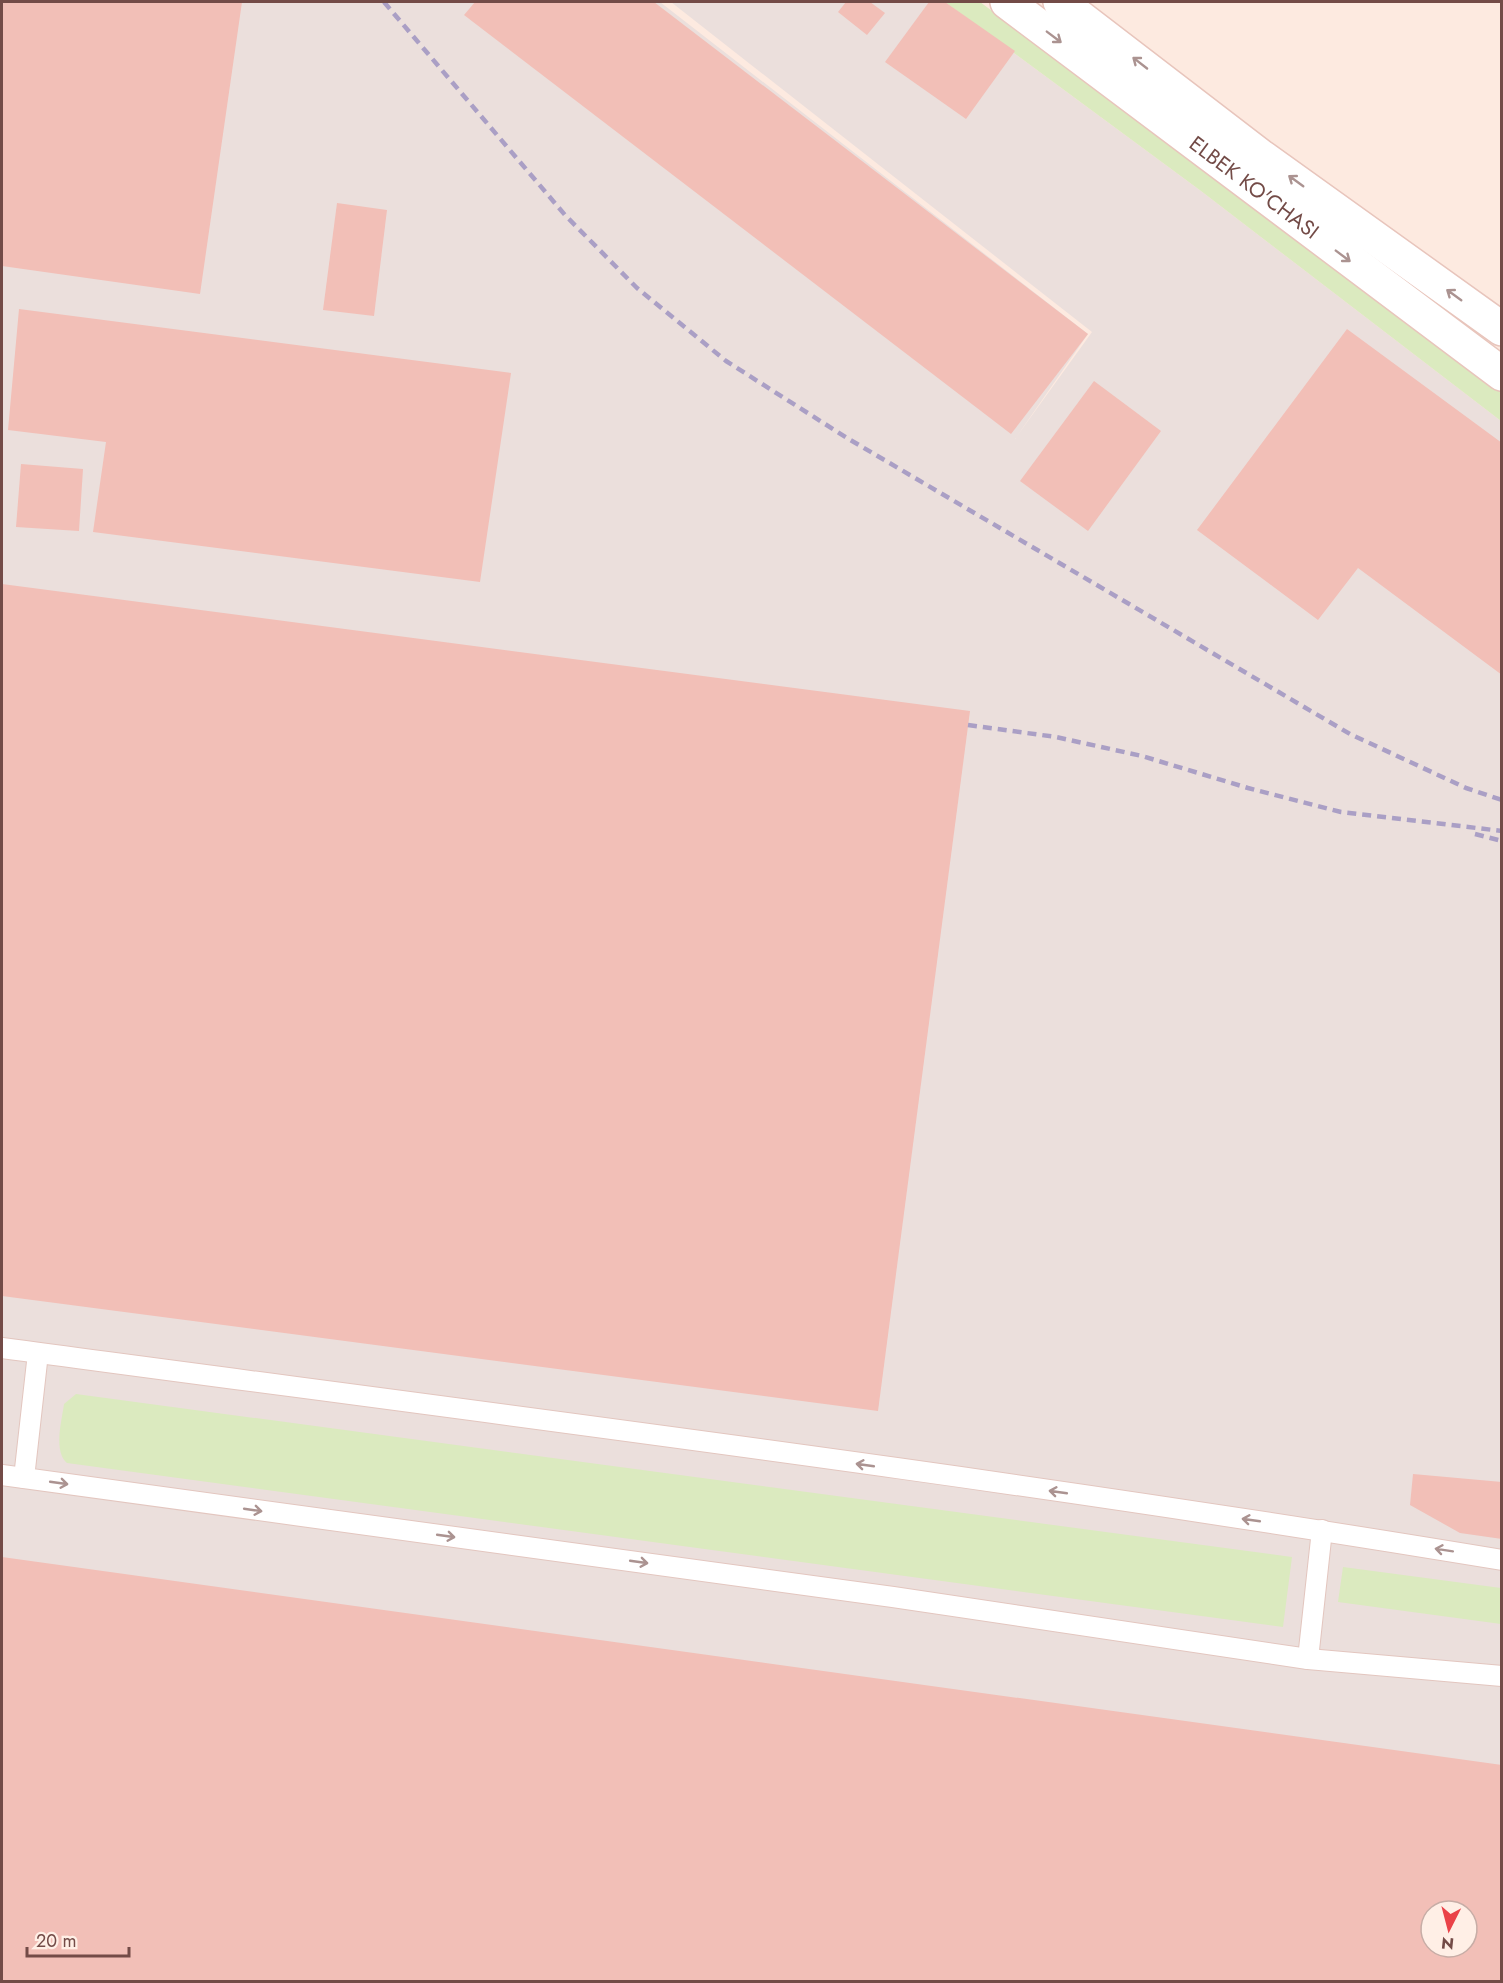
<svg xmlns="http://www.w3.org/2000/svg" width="1503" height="1983" font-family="Jost,sans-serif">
  <rect width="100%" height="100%" fill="#fdeae0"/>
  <path fill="#ebdfdc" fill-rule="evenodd" d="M 2,2 L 660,2 L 1088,334 L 1015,439 L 1092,332 L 671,2 L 945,2 L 1201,191 L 1501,421 L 1501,1981 L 2,1982 ZM 1431,1911 L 1467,1911 L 1467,1947 L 1431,1947 Z"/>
  <g fill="#dbeabf">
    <polygon points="945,2 980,2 1501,389 1501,421 1201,191"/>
    <path d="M 76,1394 L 1292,1557 L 1283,1627 L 67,1463 C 53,1451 62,1420 64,1404 Z"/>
    <polygon points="1343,1567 1501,1588 1501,1624 1338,1602"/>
  </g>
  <g fill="#f2bfb7" fill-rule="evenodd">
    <polygon points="2,2 242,2 200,294 2,266"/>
    <polygon points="475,2 654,2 1088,334 1011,434 464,15"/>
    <polygon points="846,2 870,2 885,13 867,35 838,12"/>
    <polygon points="929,2 945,2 1015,51 966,119 885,62"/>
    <polygon points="337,203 387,210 374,316 323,310"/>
    <polygon points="19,309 511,373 480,582 93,532 106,442 8,430"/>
    <polygon points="1347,329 1502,443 1502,675 1358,568 1318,620 1197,530"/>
    <polygon points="1094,381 1161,431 1088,531 1020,481"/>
    <polygon points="21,464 83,469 79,531 16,527"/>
    <polygon points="2,584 970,711 878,1411 2,1296"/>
    <polygon points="1413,1474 1502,1482 1502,1539 1460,1533 1410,1505"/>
    <path d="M 2,1557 L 1502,1765 L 1502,1982 L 2,1982 ZM 1431,1911 L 1467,1911 L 1467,1947 L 1431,1947 Z"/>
  </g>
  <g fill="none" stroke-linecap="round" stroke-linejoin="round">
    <defs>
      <g id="lane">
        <path d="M 2,1348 C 502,1415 1003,1477 1502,1560"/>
        <polyline points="2,1475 893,1597 1308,1659 1502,1676"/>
        <polyline points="24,1478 38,1353"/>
        <polyline points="1308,1659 1322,1530"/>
      </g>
      <g id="secondary">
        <path id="s1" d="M 1007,2 L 1502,374"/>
        <polyline points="1060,2 1262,157 1502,329"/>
      </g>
    </defs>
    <use href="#lane" stroke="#e3c6bf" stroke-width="22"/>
    <use href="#secondary" stroke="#e8c5bc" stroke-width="36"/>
    <use href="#lane" stroke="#fff" stroke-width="20"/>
    <use href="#secondary" stroke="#fff" stroke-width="33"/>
    <g stroke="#aa9fc5" stroke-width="4.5" stroke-dasharray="9 6" stroke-linecap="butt">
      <polyline points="384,2 565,215 637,288 726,361 847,438 1350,734 1466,788 1502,800"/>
      <polyline points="968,725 1056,737 1142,756 1248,788 1341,812 1502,831"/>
      <polyline points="1475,834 1502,841"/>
    </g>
  </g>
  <defs><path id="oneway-shaft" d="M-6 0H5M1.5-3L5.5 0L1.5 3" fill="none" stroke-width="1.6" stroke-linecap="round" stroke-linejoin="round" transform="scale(1.5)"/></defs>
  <g stroke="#ab9391">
    <use href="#oneway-shaft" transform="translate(1054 37) rotate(37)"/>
    <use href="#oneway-shaft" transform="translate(1140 63) rotate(-142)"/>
    <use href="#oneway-shaft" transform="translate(1296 181) rotate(-144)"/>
    <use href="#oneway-shaft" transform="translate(1343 256) rotate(37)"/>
    <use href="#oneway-shaft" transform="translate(1454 295) rotate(-144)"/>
    <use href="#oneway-shaft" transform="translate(865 1465) rotate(-172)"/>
    <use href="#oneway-shaft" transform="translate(59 1483) rotate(8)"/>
    <use href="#oneway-shaft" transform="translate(1058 1492) rotate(-172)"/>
    <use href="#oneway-shaft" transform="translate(253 1510) rotate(8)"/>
    <use href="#oneway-shaft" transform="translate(1251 1520) rotate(-172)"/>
    <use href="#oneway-shaft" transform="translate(446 1536) rotate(8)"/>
    <use href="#oneway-shaft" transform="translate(1444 1550) rotate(-171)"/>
    <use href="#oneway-shaft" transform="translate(639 1562) rotate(8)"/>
  </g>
  <g text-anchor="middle" stroke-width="4.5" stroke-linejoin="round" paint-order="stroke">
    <g font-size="21" fill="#734b47" stroke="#ffefe6">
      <text dy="7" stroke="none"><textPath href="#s1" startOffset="309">ELBEK KO'CHASI</textPath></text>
    </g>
  </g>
  <rect width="1503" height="1983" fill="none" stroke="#734b47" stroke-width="6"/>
  <g transform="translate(1449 1929) rotate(186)"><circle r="28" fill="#ffefe6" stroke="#c7ada6" stroke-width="1.5"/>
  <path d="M0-4.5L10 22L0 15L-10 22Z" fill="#ea4248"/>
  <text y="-9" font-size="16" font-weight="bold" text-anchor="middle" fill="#734b47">N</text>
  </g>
  <path d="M27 1947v9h102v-9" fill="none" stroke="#734b47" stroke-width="3"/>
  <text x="36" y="1947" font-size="18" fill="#734b47" stroke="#ffefe6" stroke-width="4.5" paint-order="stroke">20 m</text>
</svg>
